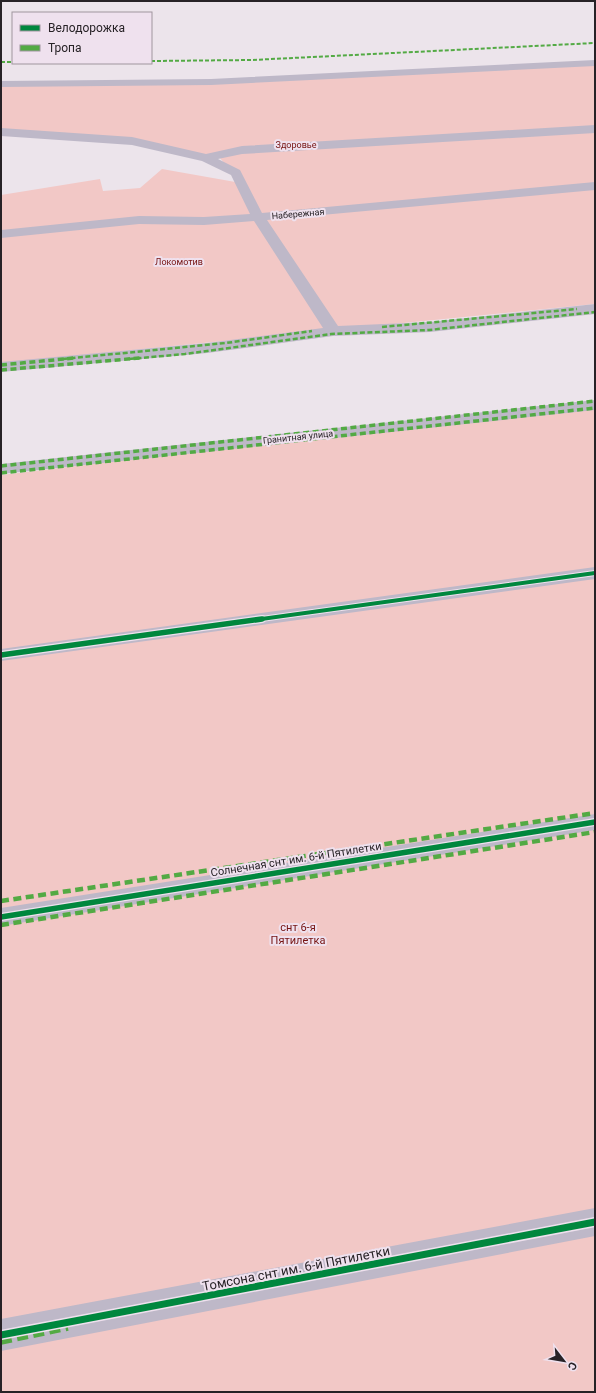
<svg xmlns="http://www.w3.org/2000/svg" width="596" height="1393" font-family="Roboto,sans-serif">
  <rect width="100%" height="100%" fill="#ece4eb"/>
  <g fill="#f2c8c6">
    <polygon points="595,61 595,304 1,363 1,195 100,179 103,191 140,188 162,169 241,183 220,158 106,136 1,136 1,86 112,85"/>
    <polygon points="595,404 595,1392 1,1392 1,475"/>
  </g>
  <g fill="none" stroke-linecap="round" stroke-linejoin="round">
    <g fill="#beb8c8" fill-rule="evenodd">
      <polygon points="595,60 595,66 211,85 1,87 1,81 211,79"/>
      <polygon points="595,125 595,133 242,154 218,159 240,170 262,213 595,182 595,190 267,220 338,326 430,322 595,304 595,314 430,332 333,336 207,353 1,372 1,362 207,343 323,328 254,221 204,225 139,224 1,238 1,230 139,216 204,217 250,214 231,175 202,161 132,145 1,136 1,128 132,137 206,154 242,146"/>
      <polygon points="595,400 595,410 1,474 1,464"/>
      <polygon points="595,567 595,579 1,661 1,649"/>
      <polygon points="595,814 595,830 1,926 1,908"/>
      <polygon points="595,1208 595,1236 1,1351 1,1319"/>
    </g>
    <g stroke="#53aa44" stroke-width="2" stroke-dasharray="4 2" stroke-linecap="butt">
      <polyline points="151,61 252,60 595,43"/>
      <polyline points="1,62 13,62"/>
    </g>
    <g stroke="#53aa44" stroke-width="2.5" stroke-dasharray="5 2.5" stroke-linecap="butt">
      <polyline points="382,327 577,309"/>
      <polyline points="63,359 226,343 312,331"/>
      <polyline points="129,359 185,354 331,334 429,330 595,312"/>
    </g>
    <g stroke="#53aa44" stroke-width="3.5" stroke-dasharray="6 3.5" stroke-linecap="butt">
      <polyline points="1,365 74,358"/>
      <polyline points="1,370 140,358"/>
      <polyline points="1,466 595,401"/>
      <polyline points="1,473 595,408"/>
    </g>
    <g stroke="#53aa44" stroke-width="4.5" stroke-dasharray="8 4.5" stroke-linecap="butt">
      <polyline points="1,901 595,813"/>
      <polyline points="1,925 595,832"/>
    </g>
    <polyline stroke="#53aa44" stroke-width="5.5" stroke-dasharray="11 5.5" stroke-linecap="butt" points="1,1342 68,1328"/>
    <defs>
      <polyline id="cycleway-far2" points="254,620 595,573"/>
      <g id="cycleway-far1">
        <polyline points="1,655 262,619"/>
        <polyline points="1,917 595,822"/>
      </g>
      <polyline id="cycleway" points="1,1335 595,1222"/>
    </defs>
    <use href="#cycleway-far2" stroke="#efe1ee" stroke-width="6"/>
    <use href="#cycleway-far1" stroke="#efe1ee" stroke-width="8"/>
    <use href="#cycleway" stroke="#efe1ee" stroke-width="10"/>
    <use href="#cycleway-far2" stroke="#00873e" stroke-width="4"/>
    <use href="#cycleway-far1" stroke="#00873e" stroke-width="5.5"/>
    <use href="#cycleway" stroke="#00873e" stroke-width="7"/>
  </g>
  <g text-anchor="middle" stroke-width="4" stroke-linejoin="round" paint-order="stroke">
    <g font-size="9" fill="#751211" stroke="#efe1ee">
      <text x="296" y="148">Здоровье</text>
      <text x="179" y="265">Локомотив</text>
    </g>
    <g font-size="9" fill="#272226" stroke="#efe1ee">
      <text transform="translate(298 214) rotate(-5)" y="3">Набережная</text>
      <text transform="translate(298 437) rotate(-6)" y="3">Гранитная улица</text>
    </g>
    <g font-size="11" fill="#272226" stroke="#efe1ee">
      <text transform="translate(296 859) rotate(-9)" y="4">Солнечная снт им. 6-й Пятилетки</text>
    </g>
    <g font-size="11" fill="#751211" stroke="#efe1ee">
      <text x="298" y="931">снт 6-я<tspan x="298" dy="13">Пятилетка</tspan></text>
    </g>
    <g font-size="13" fill="#272226" stroke="#efe1ee">
      <text transform="translate(296 1268) rotate(-11)" y="5">Томсона снт им. 6-й Пятилетки</text>
    </g>
  </g>
  <rect width="596" height="1393" fill="none" stroke="#272226" stroke-width="4"/>
  <rect x="12" y="12" width="140" height="52" fill="#efe1ee" stroke="#9f959e"/>
  <rect x="20" y="25" width="20" height="6" fill="#00873e" stroke="#9f959e"/>
  <text x="48" y="32" font-size="12" fill="#272226">Велодорожка</text>
  <rect x="20" y="45" width="20" height="6" fill="#53aa44" stroke="#9f959e"/>
  <text x="48" y="52" font-size="12" fill="#272226">Тропа</text>
  <g transform="translate(564 1361) rotate(121)" stroke="#efe1ee" stroke-width="3" paint-order="stroke">
  <path d="M0-3L7 15L0 10L-7 15Z" fill="#272226"/>
  <text y="-6" font-size="11" font-weight="bold" text-anchor="middle" fill="#272226">С</text>
  </g>
</svg>
